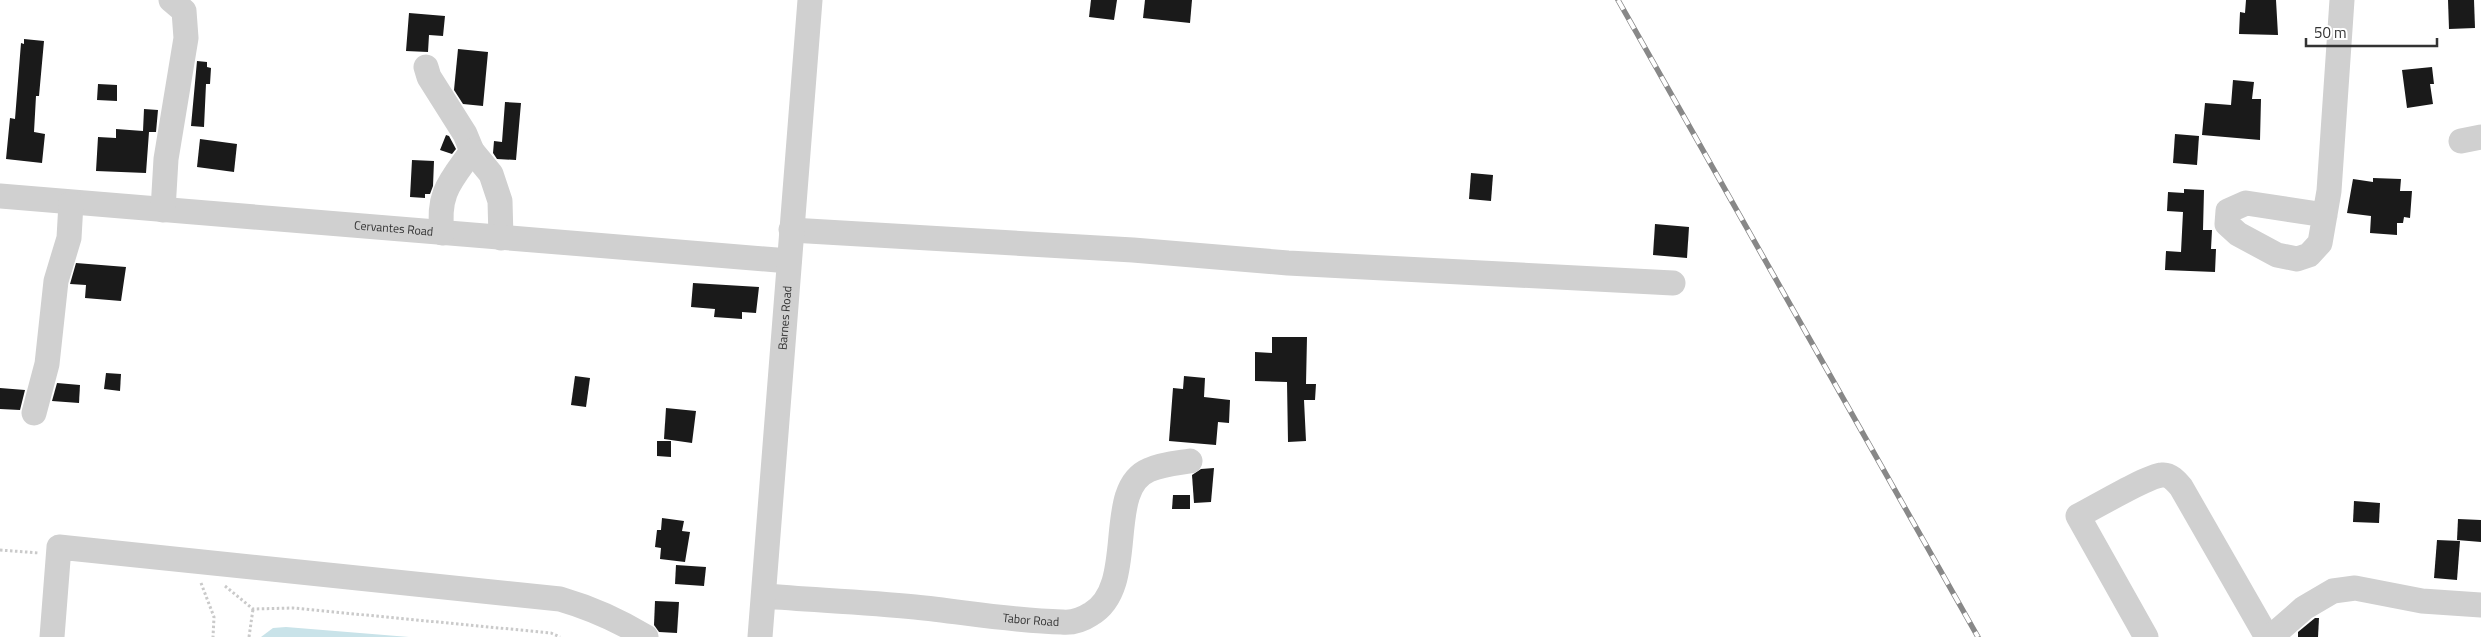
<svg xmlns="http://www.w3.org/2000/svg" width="2481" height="637" font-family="'Titillium Web',sans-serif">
  <rect width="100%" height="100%" fill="#fff"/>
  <polygon fill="#c9e3e9" points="286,627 409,637 261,637 273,628"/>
  <g fill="#1a1a1a">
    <polygon points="1091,0 1117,0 1114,20 1089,17"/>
    <polygon points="1145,0 1192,0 1190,23 1143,18"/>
    <polygon points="2246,0 2276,0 2278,35 2239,34 2240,12 2245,13"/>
    <polygon points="2448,0 2474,0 2475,28 2449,29"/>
    <polygon points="409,13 445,16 443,36 429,35 428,52 406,51"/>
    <polygon points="24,39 44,41 39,96 36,96 34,132 45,134 42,163 6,159 10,118 15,119 21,43 24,44"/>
    <polygon points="458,49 488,52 483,106 463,104 454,90"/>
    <polygon points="197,61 207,62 207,67 211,68 210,84 206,84 204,127 191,126"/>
    <polygon points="2432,67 2434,84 2430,84 2433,104 2407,108 2402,70"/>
    <polygon points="2233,80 2254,82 2252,99 2261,99 2260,140 2202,135 2205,103 2231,105"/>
    <polygon points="98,84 117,85 117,101 97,100"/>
    <polygon points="505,102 521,103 516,160 497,159 493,153 494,141 502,142"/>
    <polygon points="144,109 158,110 156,132 149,132 146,173 96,171 98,137 116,138 116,129 143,131"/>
    <polygon points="2175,134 2199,136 2197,165 2173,163"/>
    <polygon points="446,135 449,136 456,149 452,154 440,150"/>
    <polygon points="200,139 237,144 234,172 197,167"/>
    <polygon points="412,160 434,161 433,186 430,194 425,194 425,198 410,197"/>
    <polygon points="1471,173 1493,175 1491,201 1469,199"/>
    <polygon points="2373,178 2401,179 2400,191 2412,191 2410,218 2404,217 2403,223 2397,223 2397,235 2370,233 2371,216 2347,213 2353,179 2373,182"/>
    <polygon points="2184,189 2204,190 2203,230 2212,230 2211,249 2216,249 2215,272 2165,270 2166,251 2181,252 2183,212 2167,211 2168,192 2184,193"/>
    <polygon points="1655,224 1689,227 1687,258 1653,255"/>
    <polygon points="76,263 126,267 121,301 85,298 86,285 70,284"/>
    <polygon points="693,283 759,287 756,313 742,312 742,319 714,317 715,309 691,307"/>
    <polygon points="1272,337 1307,337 1306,384 1316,384 1315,400 1304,400 1306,441 1288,442 1287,382 1255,381 1255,352 1272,353"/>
    <polygon points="106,373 121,374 120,391 104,389"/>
    <polygon points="575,376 590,378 586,407 571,405"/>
    <polygon points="1184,376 1205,378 1204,397 1230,400 1229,423 1218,422 1216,445 1169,441 1173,388 1183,389"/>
    <polygon points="57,383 80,385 79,403 52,401"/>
    <polygon points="0,388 25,390 20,410 0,409"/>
    <polygon points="666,408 696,411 692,443 664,439"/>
    <polygon points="657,441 671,441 671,457 657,456"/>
    <polygon points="1214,468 1211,502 1194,503 1192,475 1201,469"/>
    <polygon points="1173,495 1190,495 1190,509 1172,509"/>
    <polygon points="2354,501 2380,503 2379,523 2353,522"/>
    <polygon points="662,518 684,521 682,531 690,532 685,562 660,559 661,548 655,547 657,530 661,530"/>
    <polygon points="2458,519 2481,520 2481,542 2457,540"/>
    <polygon points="2437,540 2460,541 2457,580 2434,578"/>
    <polygon points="676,565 706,567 704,586 675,584"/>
    <polygon points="655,601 679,602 677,633 659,632 654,625"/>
    <polygon points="2315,618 2319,618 2318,637 2298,637 2298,632"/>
  </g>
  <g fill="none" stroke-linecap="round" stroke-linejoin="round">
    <g stroke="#cacaca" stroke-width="3" stroke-dasharray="2.5 2.5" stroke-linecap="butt">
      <polyline points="0,550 39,553"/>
      <polyline points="201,583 214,617 213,637"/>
      <polyline points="225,586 253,609 293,608 551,633 560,637"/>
      <polyline points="249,637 253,609"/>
    </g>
    <g stroke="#d0d0d0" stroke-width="25">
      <polyline points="426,67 429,77 465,134 472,151 491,174 500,201 501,238"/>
      <polyline points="2461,141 2481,137"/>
      <path id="s1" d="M 0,196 L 789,261"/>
      <polyline points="163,210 166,159 186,38 184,11 171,0"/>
      <polyline points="2325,215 2246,203 2228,211 2227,224 2238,234 2277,255 2297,259 2309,255 2320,243 2329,191 2342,0"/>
      <polyline points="791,230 1133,250 1288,263 1673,283"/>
      <path d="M 442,233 C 437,192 451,181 472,151"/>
      <polyline points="34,413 47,364 56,281 69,238 71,203"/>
      <path id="s2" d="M 764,596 C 814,600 864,602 915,607 C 964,612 1013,621 1062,622 C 1073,623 1082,620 1091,614 C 1139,586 1103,489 1149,470 C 1162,464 1177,463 1190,461"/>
      <path d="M 52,637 L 59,547 L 560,599 C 591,608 618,620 646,637"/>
      <path id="s3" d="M 760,637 L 810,0"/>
      <path d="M 2146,637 L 2078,516 C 2094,508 2147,476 2162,475 C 2170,474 2176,481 2181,487 L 2267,637"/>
      <polyline points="2271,637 2304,608 2333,591 2355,588 2422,601 2481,605"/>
    </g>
    <defs>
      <polyline id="rail" points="1618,0 1978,637"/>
    </defs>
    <use href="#rail" stroke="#888" stroke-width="5.5"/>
    <use href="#rail" stroke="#fff" stroke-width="4" stroke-dasharray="11" stroke-linecap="butt"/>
  </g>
  <g text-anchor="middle" stroke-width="5" stroke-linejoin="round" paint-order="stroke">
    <g font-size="12" fill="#333" stroke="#fff">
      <text dy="4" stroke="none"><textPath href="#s1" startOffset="395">Cervantes Road</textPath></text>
      <text dy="4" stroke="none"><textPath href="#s3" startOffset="320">Barnes Road</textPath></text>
      <text dy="4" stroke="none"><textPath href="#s2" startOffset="268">Tabor Road</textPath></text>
    </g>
  </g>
  <path d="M2306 38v8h131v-8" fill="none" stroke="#333333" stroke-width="2.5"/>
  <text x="2314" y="38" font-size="15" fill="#333333" stroke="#ffffff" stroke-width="4" paint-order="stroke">50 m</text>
</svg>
